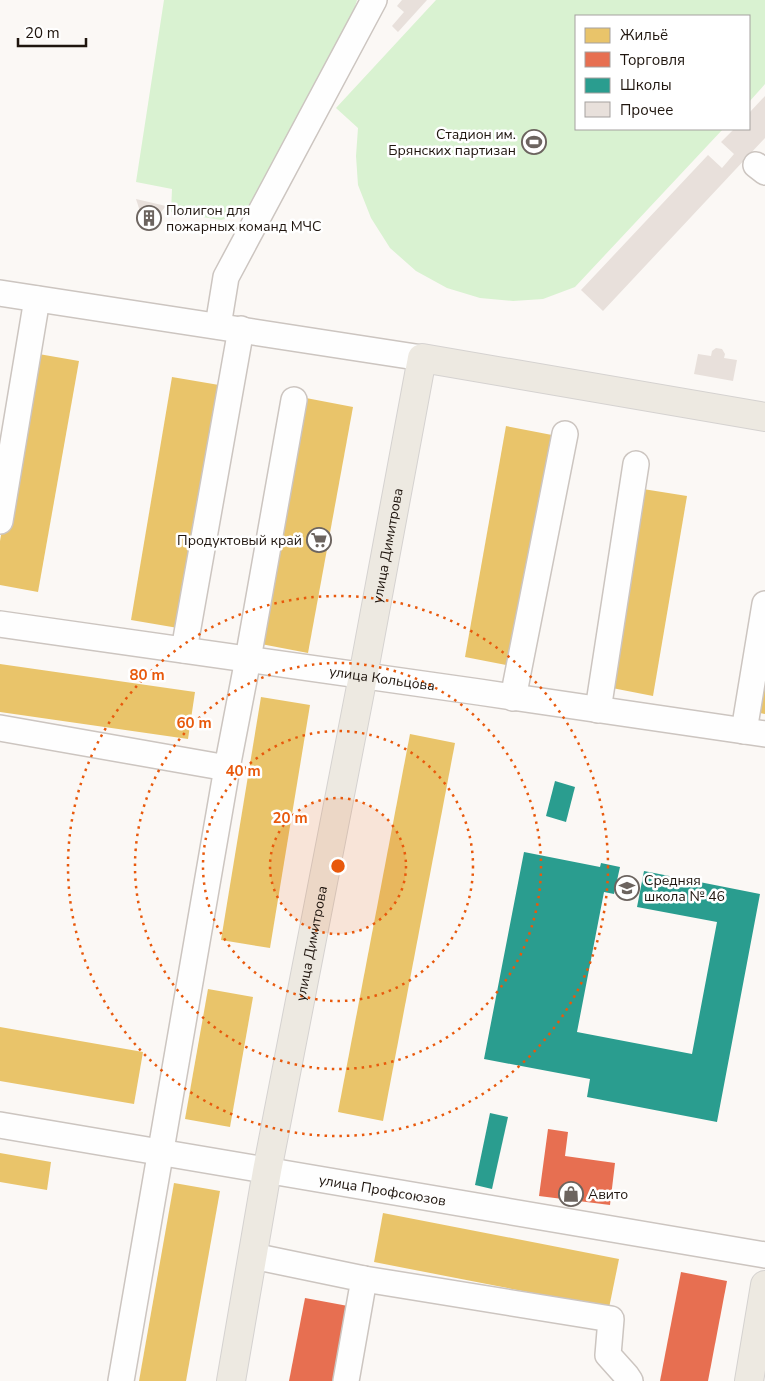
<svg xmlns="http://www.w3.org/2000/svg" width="765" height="1381" font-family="'Nunito Sans',sans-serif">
  <rect width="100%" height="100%" fill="#fbf8f5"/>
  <g fill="#d9f2d1">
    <polygon points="164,0 357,0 349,26 251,207 233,217 221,220 171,212 172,189 136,182"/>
    <polygon points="436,0 765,0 765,84 749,102 749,16 576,16 576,129 723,129 575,287 543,299 513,301 480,298 447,288 416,271 390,248 371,218 358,185 356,156 358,128 336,108"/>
  </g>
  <g fill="#e9c46a">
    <polygon points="33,353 79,361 38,592 0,585 0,541"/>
    <polygon points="172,377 219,385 178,628 131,620"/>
    <polygon points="306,398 353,407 308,653 261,644"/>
    <polygon points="506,426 552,435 511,666 465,657"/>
    <polygon points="643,489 687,496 653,696 607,687"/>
    <polygon points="765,653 765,714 754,712"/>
    <polygon points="0,664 195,692 188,739 0,712"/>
    <polygon points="261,697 310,705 270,948 221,940"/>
    <polygon points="410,734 455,743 383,1121 338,1112"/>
    <polygon points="208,989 253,997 230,1127 185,1119"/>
    <polygon points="0,1027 143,1052 134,1104 0,1081"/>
    <polygon points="0,1153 51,1162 47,1190 0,1182"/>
    <polygon points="174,1183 220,1191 186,1381 139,1381"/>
    <polygon points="383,1213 619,1259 609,1308 374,1262"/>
  </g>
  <g fill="#e76f51">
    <polygon points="548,1129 568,1132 565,1156 615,1163 610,1205 539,1196"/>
    <polygon points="681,1272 727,1281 708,1381 660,1381"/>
    <polygon points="305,1298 348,1306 334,1381 289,1381"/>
  </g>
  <g fill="#2a9d8f">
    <polygon points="555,781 575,787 566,822 546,816"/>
    <polygon points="524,852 600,867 601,863 620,867 614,894 604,892 577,1032 692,1054 717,922 637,907 644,871 760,894 717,1122 587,1097 590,1079 484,1059"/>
    <polygon points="490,1113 508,1117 492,1189 475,1185"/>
  </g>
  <g fill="#e8e0db">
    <polygon points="402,0 427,0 398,32 392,26 404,12 397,6"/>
    <polygon points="765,96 765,138 603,311 581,290 708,155 722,168 734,154 721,142 734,129 749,129 749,113"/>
    <polygon points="136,199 166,206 146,230"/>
    <polygon points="716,348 722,349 725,354 724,358 737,360 733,381 694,374 698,354 711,356 712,351"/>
  </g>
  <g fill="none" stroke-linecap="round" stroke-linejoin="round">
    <defs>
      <g id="minor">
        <polyline points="756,165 765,172"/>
        <polyline points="0,293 422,358"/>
        <polyline points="218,326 226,277 374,0"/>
        <polyline points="0,521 37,299"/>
        <path id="s1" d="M 0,624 L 479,692 L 765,734"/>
        <polyline points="184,650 241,329"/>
        <polyline points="513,698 565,434"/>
        <polyline points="598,710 636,464"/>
        <polyline points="0,728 227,768"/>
        <polyline points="744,731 765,604"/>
        <path id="s2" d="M 0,1125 L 765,1255"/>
        <polyline points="253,1256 364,1279 346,1381"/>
        <polyline points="364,1279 611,1319 608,1355 626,1375 630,1381"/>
        <polyline points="121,1381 227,768 248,659 294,400"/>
      </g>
      <g id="major">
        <path id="s3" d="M 231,1381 L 267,1171 L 363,676 L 422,358 L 765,417"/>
        <polyline points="749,1381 765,1285"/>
      </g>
    </defs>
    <use href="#minor" stroke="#ccc5c0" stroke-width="28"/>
    <use href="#major" stroke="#d5d2d0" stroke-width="30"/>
    <use href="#minor" stroke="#fefefe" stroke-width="25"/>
    <use href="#major" stroke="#ede9e1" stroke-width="28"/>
  </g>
  <circle cx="338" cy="866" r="68" fill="#e8590c" fill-opacity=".12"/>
  <g fill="none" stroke="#e8590c" stroke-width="2.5" stroke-dasharray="2.5 5">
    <circle cx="338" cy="866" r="68"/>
    <circle cx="338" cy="866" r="135"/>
    <circle cx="338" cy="866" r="203"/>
    <circle cx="338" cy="866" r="270"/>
  </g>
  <defs>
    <symbol id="stadium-ring" viewBox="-11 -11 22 22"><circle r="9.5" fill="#fff" stroke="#6c645f" stroke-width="1.5"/><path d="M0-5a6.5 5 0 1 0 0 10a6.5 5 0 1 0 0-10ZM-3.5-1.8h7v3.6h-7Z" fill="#6c645f"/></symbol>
    <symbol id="building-ring" viewBox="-11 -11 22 22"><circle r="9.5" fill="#fff" stroke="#6c645f" stroke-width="1.5"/><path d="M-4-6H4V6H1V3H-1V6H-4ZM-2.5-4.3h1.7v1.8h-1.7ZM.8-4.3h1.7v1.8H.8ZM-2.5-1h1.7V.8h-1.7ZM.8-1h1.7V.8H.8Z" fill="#6c645f"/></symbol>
    <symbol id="supermarket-ring" viewBox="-11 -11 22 22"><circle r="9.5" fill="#fff" stroke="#6c645f" stroke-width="1.5"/><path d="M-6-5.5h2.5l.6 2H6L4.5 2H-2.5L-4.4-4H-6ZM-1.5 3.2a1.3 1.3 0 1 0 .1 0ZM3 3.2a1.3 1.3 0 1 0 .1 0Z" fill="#6c645f"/></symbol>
    <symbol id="school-ring" viewBox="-11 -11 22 22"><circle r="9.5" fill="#fff" stroke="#6c645f" stroke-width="1.5"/><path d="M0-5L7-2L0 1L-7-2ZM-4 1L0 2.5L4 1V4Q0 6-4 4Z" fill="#6c645f"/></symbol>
    <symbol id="shop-ring" viewBox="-11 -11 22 22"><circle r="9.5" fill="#fff" stroke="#6c645f" stroke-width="1.5"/><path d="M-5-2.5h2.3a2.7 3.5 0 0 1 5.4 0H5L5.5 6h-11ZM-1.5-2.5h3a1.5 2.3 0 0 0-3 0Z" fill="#6c645f"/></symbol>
  </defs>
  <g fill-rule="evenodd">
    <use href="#stadium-ring" x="520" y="128" width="28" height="28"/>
    <use href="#building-ring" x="135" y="204" width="28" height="28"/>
    <use href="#supermarket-ring" x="305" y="526" width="28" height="28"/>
    <use href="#school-ring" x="613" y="874" width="28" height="28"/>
    <use href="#shop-ring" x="557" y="1180" width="28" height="28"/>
  </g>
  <g text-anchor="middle" stroke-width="5" stroke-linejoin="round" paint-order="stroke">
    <g font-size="14" fill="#1f150e" stroke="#fff" text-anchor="start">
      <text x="516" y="139" text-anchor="end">Стадион им.<tspan x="516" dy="16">Брянских партизан</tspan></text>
      <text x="166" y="215">Полигон для<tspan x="166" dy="16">пожарных команд МЧС</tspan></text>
      <text x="302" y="545" text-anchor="end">Продуктовый край</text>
      <text x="644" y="885">Средняя<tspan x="644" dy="16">школа № 46</tspan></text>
      <text x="588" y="1199">Авито</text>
    </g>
    <g font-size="14" fill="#1f150e" stroke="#fff">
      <text dy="5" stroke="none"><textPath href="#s3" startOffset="850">улица Димитрова</textPath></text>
      <text dy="5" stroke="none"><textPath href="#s1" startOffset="386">улица Кольцова</textPath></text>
      <text dy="5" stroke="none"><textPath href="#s3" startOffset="445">улица Димитрова</textPath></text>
      <text dy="5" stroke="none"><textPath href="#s2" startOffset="388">улица Профсоюзов</textPath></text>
    </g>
  </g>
  <circle cx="338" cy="866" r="8" fill="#e8590c" stroke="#fff" stroke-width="2.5"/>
  <g font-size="15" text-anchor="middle" font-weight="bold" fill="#e8590c" stroke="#fff" stroke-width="5" stroke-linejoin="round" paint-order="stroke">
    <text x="147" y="680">80 m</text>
    <text x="194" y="728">60 m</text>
    <text x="243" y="776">40 m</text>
    <text x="290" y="823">20 m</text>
  </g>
  <rect x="575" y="15" width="175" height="115" fill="#ffffff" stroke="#a5a19f"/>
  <rect x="585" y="28" width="25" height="15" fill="#e9c46a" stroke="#a5a19f"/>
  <text x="620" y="40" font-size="15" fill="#1f150e">Жильё</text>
  <rect x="585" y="52" width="25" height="15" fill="#e76f51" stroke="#a5a19f"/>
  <text x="620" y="65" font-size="15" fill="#1f150e">Торговля</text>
  <rect x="585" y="78" width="25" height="15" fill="#2a9d8f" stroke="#a5a19f"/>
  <text x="620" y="90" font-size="15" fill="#1f150e">Школы</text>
  <rect x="585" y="102" width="25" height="15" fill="#e8e0db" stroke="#a5a19f"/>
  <text x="620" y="115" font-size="15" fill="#1f150e">Прочее</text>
  <path d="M18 38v8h68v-8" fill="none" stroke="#1f150e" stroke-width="2.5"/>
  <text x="25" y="38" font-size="15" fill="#1f150e" stroke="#ffffff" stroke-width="4" paint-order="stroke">20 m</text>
</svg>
